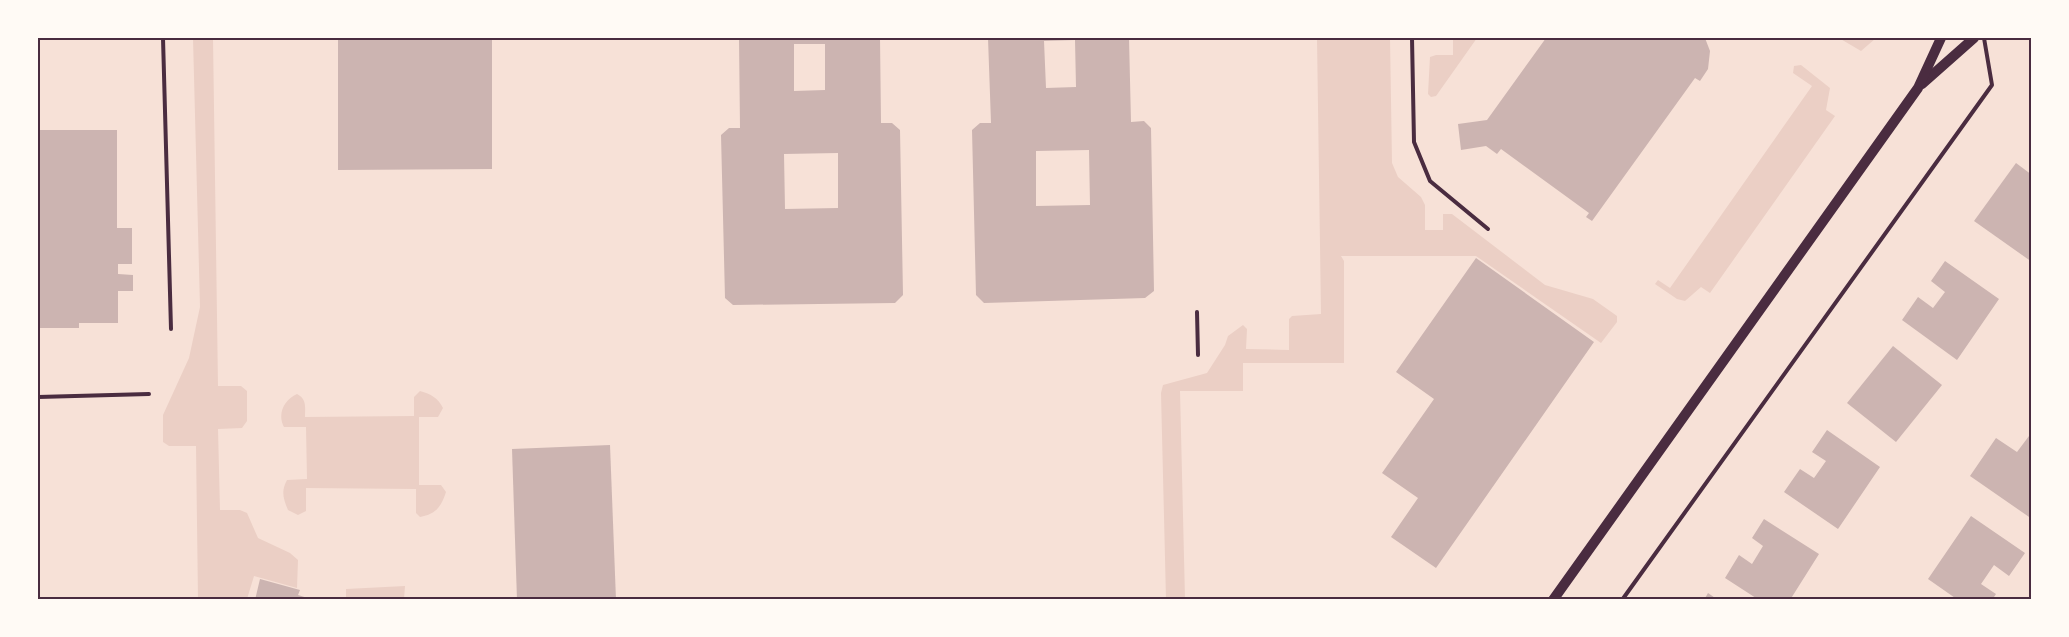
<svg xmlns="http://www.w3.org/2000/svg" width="2069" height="637" font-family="Jost,sans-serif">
  <rect width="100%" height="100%" fill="#f7e1d7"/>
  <g fill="#ebcfc5">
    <polygon points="193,38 213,38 218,386 241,386 247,391 247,421 242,428 218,429 220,510 240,510 247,513 258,538 290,553 298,560 297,588 254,576 247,599 198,599 196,446 169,446 163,442 163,415 189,358 200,307"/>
    <polygon points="1317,38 1390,38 1392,163 1398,177 1421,197 1425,205 1425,230 1443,230 1443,214 1452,214 1545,285 1593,299 1617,316 1617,322 1601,343 1476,256 1341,256 1344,261 1344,363 1243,363 1243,391 1180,391 1185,599 1166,599 1161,393 1163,385 1207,373 1225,345 1228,336 1243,325 1247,329 1246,349 1289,350 1289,319 1292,316 1321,314"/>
    <polygon points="1453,38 1477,38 1436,96 1431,97 1428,94 1430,57 1436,55 1453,55"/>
    <polygon points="1839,38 1876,38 1861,51"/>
    <polygon points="1801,65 1830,88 1826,110 1835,116 1710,293 1701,287 1685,301 1677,299 1655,284 1658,280 1670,288 1812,86 1793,73 1794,66"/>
    <path d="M 420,391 C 431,394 438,398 443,408 L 438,417 L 419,417 L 419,485 L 441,485 L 446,492 C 441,507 436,514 420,517 L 416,513 L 416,489 L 306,488 L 306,511 L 298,515 L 288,510 C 283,498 281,491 287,480 L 307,479 L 306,427 L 284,427 C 277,414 284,400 297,394 C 307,399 305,407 305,417 L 414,416 L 414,397 Z"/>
    <polygon points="405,586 404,599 346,599 346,589"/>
  </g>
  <g fill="#ccb4b1" fill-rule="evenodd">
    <polygon points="374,38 492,38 492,169 338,170 338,39"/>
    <path d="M 739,38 L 880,38 L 881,123 L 892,123 L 900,130 L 903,295 L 895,303 L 733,305 L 725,298 L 721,135 L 729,128 L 740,128 ZM 794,44 L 825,44 L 825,90 L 794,91 ZM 838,153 L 838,208 L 785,209 L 784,154 Z"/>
    <path d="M 988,38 L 1129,38 L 1131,122 L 1144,121 L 1151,128 L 1154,291 L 1145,298 L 984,303 L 976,295 L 972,130 L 980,123 L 991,123 ZM 1075,40 L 1076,87 L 1046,88 L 1044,41 ZM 1089,150 L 1090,205 L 1036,206 L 1036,151 Z"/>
    <polygon points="1546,38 1705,38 1710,51 1708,69 1700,81 1695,78 1592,221 1586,217 1589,213 1501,149 1497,154 1486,146 1461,150 1458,124 1487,120"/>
    <polygon points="38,130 117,130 117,228 132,228 132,264 118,264 118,274 133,275 133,291 118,291 118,323 79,323 79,328 38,328"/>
    <polygon points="2016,163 2032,175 2032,262 1974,221"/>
    <polygon points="1476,258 1594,342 1436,568 1391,537 1418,498 1382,473 1434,399 1396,372"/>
    <polygon points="1945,261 1999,299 1957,360 1902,320 1918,297 1933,308 1945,292 1931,281"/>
    <polygon points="1893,346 1942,385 1896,442 1847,403"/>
    <polygon points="1827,430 1880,467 1838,529 1784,492 1800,469 1814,478 1826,461 1812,452"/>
    <polygon points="2032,432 2032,519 1970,476 1996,438 2017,452"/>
    <polygon points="610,445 616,600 517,600 512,449"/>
    <polygon points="1971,516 2025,553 2009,576 1994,565 1981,584 1996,594 1992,600 1958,600 1928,579"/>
    <polygon points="1764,519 1819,554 1790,600 1759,600 1725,578 1739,555 1752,564 1763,546 1752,538"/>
    <polygon points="260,579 300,590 298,595 314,600 255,600"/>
    <polygon points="1708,593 1718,600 1704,600"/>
  </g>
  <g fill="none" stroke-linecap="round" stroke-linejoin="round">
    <g stroke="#4a2c40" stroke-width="4">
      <polyline points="163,38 171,329"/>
      <polyline points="1412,38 1414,142 1430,181 1488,229"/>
      <polyline points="1197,312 1198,355"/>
      <polyline points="38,397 149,394"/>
      <polyline points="1622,600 1992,85 1984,38"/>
    </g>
    <g stroke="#4a2c40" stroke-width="10">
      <polyline points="1922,84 1974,38"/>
      <polyline points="1553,600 1918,88 1941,38"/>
    </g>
  </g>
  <rect width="2069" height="637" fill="none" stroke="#fffaf5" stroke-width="78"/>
  <rect x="39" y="39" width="1991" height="559" fill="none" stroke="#4a2c40" stroke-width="2"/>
</svg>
